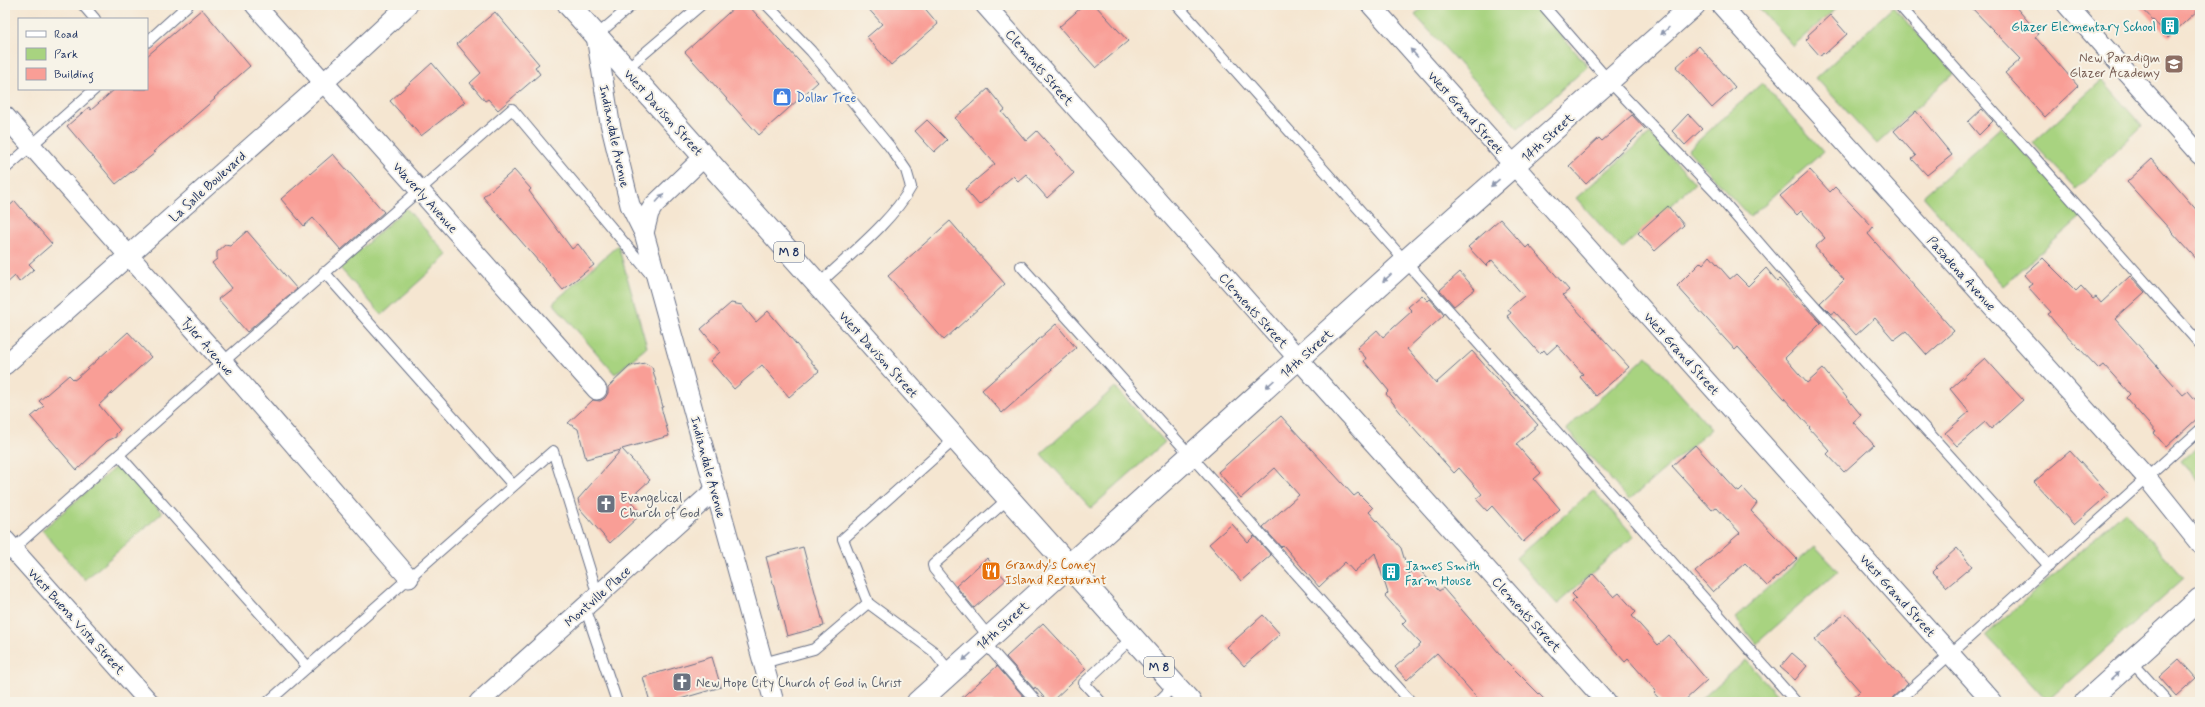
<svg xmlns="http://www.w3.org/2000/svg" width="2205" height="707" font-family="Mynerve,sans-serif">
  <rect width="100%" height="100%" fill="#f7f3e8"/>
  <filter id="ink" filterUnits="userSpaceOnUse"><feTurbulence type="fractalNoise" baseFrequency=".025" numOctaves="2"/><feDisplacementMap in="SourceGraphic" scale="8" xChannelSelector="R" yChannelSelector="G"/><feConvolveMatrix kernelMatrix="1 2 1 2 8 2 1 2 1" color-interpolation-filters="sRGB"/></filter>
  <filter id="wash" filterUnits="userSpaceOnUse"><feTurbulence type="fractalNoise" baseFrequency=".012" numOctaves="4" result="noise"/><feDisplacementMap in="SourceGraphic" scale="16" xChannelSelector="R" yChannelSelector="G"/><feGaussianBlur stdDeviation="0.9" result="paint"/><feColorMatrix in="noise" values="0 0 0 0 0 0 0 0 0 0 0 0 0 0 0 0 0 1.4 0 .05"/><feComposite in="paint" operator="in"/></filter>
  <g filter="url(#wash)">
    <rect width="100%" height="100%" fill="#f5e6d1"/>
    <g fill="#a8d380" stroke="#62816f">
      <polygon points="1426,5 1534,5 1588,66 1518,128 1415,15"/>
      <polygon points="1756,5 1840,5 1793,46"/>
      <polygon points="1893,7 1954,73 1877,144 1816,78"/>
      <polygon points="2102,80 2142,126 2076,189 2033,143"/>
      <polygon points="1762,83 1823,152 1750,217 1688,150"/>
      <polygon points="2001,127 2082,216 2003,286 1923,196"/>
      <polygon points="1650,134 1695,183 1622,249 1576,198"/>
      <polygon points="406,208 448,255 382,315 340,268"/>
      <polygon points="618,245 647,347 615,374 553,303"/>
      <polygon points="1647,356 1711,429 1629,500 1566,429"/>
      <polygon points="1115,387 1165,442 1091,508 1041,454"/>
      <polygon points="2200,444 2200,482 2181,461"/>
      <polygon points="119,464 162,513 85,580 42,530"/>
      <polygon points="1593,490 1634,536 1557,604 1516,558"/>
      <polygon points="2125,511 2184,578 2047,701 1986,635"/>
      <polygon points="1815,546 1838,571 1756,644 1735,618"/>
      <polygon points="1746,660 1778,696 1771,702 1698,702"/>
    </g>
    <g id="blocks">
      <g fill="#f99e96">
        <polygon points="737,5 748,5 818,82 759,135 685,52"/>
        <polygon points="865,5 922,5 938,24 891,65 867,37 882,24"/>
        <polygon points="1084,5 1095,5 1128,41 1096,68 1059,27"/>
        <polygon points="1969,5 2014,5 2039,34 2035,37 2078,86 2045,117 2005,73 2021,59"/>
        <polygon points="2139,5 2200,5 2200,8 2169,37"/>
        <polygon points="202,9 250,66 214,98 215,99 153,152 155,153 116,184 67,126 89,107 91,110 115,89 147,89 147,56"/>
        <polygon points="495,12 539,64 535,67 540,74 498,110 488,99 485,101 470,83 481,73 457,44"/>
        <polygon points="1830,15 1847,34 1825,54 1823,52 1820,56 1806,40 1809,37 1808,35"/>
        <polygon points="1699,46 1735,87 1712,108 1676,67"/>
        <polygon points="432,63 465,102 421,136 390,101"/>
        <polygon points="988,89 1005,110 1002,112 1026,141 1037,131 1074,173 1047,198 1026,174 1018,181 1013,176 979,205 965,189 995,164 955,118"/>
        <polygon points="1982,109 1993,121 1979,135 1968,122"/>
        <polygon points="1916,111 1952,155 1927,175 1912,159 1916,156 1894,131"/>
        <polygon points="1688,114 1702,129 1685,145 1672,131"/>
        <polygon points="1632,115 1645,129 1586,184 1569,166 1599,138 1602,141"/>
        <polygon points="927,120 947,140 934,152 915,131"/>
        <polygon points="333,154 384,212 341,250 313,218 304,226 281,199"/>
        <polygon points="2152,159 2200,214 2200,263 2127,182"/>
        <polygon points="514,170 531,189 529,191 572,249 578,244 594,265 563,290 483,197"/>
        <polygon points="1810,170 1830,192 1835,187 1873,227 1868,234 1954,331 1927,355 1906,331 1894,340 1875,318 1856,335 1835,312 1831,314 1820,303 1844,280 1815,247 1825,238 1801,211 1797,215 1780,196"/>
        <polygon points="15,201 52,244 29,264 34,269 19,282 15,276 5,285 5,210"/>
        <polygon points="1668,206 1684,225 1655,251 1638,233"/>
        <polygon points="1500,219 1526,248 1529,245 1546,264 1569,290 1563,295 1629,367 1596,396 1580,377 1583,374 1557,345 1547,354 1544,350 1540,354 1507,316 1511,313 1508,309 1524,296 1492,260 1486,266 1468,247"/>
        <polygon points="950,221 1005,284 944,340 888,276"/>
        <polygon points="247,231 297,289 247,332 218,299 232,288 212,263 217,259 217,252 225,245 230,246"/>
        <polygon points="1710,256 1730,279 1736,274 1748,286 1766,268 1777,281 1779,279 1821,323 1785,358 1807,383 1823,369 1861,415 1853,422 1874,445 1844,472 1827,454 1830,451 1809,428 1810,427 1738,347 1735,350 1677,286 1701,262 1703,264"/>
        <polygon points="2043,258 2076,291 2081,286 2093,299 2096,297 2101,303 2130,276 2145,292 2115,319 2183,395 2188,391 2200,405 2200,416 2166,447 2154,433 2156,432 2126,398 2130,394 2104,365 2099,369 2058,326 2048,314 2051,312 2028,287 2032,284 2024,275"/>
        <polygon points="1460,272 1475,289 1454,306 1440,290"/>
        <polygon points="1422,295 1428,301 1430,299 1444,315 1407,349 1436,383 1472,351 1538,425 1516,444 1541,473 1534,479 1560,509 1523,542 1492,506 1487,511 1476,499 1482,494 1459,468 1454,473 1404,417 1386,394 1389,391 1364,361 1366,358 1357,348 1377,330 1383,337 1412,311 1408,307"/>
        <polygon points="731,303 742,305 756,322 768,311 819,371 789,397 762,365 734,389 710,361 720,352 701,329"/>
        <polygon points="1056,324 1076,348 1002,413 982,390"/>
        <polygon points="128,332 151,357 99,405 120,430 116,434 116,437 107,441 77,470 31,417 44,406 39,401 69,375 74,380 77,378"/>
        <polygon points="1985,358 2023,400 1991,429 1985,422 1957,446 1945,433 1969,412 1950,389"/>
        <polygon points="645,363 652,367 663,407 661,407 669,436 622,449 650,480 629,499 639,511 634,515 637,518 610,543 580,509 578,499 621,450 586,459 578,429 568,423 593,400 600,401 605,398 608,393 608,387 630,366"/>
        <polygon points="1281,416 1354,496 1358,493 1373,508 1369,512 1401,548 1409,574 1417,567 1439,591 1443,588 1505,660 1547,702 1481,702 1437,653 1407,680 1395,667 1421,644 1402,624 1406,620 1385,596 1388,593 1375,553 1354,572 1345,562 1319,587 1283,545 1281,547 1263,527 1299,495 1275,468 1241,498 1218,472"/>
        <polygon points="1695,445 1736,490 1739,492 1743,488 1757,503 1751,511 1797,559 1767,586 1745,563 1713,592 1695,572 1740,533 1716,507 1712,510 1672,466"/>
        <polygon points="2070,451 2109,494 2074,525 2034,482"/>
        <polygon points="1232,524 1248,542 1254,536 1271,555 1241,581 1209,544"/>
        <polygon points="803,547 824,626 787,636 766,557"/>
        <polygon points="1957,548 1972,566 1947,587 1933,572 1937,568 1936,567"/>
        <polygon points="987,558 1006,580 974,608 956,586"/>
        <polygon points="1593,574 1614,597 1619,593 1636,612 1632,616 1658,645 1669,635 1707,680 1683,702 1662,702 1654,693 1656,691 1628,659 1625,662 1572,602 1576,598 1572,594"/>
        <polygon points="1845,613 1908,684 1893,697 1891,702 1848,702 1860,691 1815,640"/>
        <polygon points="1263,615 1280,634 1244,666 1227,647"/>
        <polygon points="1043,623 1086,669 1051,702 1048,702 1035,687 1034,689 1006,657"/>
        <polygon points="1792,653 1807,666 1795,680 1780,667"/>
        <polygon points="712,657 721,687 670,702 650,702 643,677"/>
        <polygon points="2179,659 2196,678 2176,696 2159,677"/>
        <polygon points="997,666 1024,697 1019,702 957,702"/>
      </g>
    </g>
  </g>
  <g filter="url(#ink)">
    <use href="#blocks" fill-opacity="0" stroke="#676f86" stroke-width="1"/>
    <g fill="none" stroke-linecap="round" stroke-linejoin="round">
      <defs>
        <g id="lane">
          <polyline points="83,5 95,19"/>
          <path d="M 767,5 L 811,51 L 890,147 L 906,170 L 911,187 C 892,222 847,257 818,285"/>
          <path d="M 1177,5 C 1385,236 1589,470 1796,702"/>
          <polyline points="1543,5 1609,81 1715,192 1792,281 2049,566"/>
          <polyline points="1899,5 2200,344"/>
          <polyline points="596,36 632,5"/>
          <polyline points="147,42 188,5"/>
          <polyline points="626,69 701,5"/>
          <polyline points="5,169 95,89"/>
          <polyline points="1021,266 1411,702"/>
          <polyline points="324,272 513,485"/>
          <polyline points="119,455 308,667"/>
          <polyline points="5,556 223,362 512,109 652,276"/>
          <polyline points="868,603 933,651 950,672"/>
          <polyline points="585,607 617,702"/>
          <polyline points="989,637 934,569 933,565 1009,498"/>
          <polyline points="984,642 1037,702"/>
          <polyline points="2131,661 2168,702"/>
          <polyline points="763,663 814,649 868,603 843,539 955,439"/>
          <polyline points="268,702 553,451 598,596"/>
          <polyline points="1101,702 1084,683 1133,637"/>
          <polyline points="1158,702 1175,685"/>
          <polyline points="1897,702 2200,430"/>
        </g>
        <g id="street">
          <polyline points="255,5 597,390"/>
          <polyline points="985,5 1310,372 1606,702"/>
          <polyline points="1371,5 1993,702"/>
          <polyline points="1721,5 2147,478 2200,544"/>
          <polyline points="2067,5 2200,155"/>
          <polyline points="596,36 610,123 630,205 644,233 774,702"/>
          <polyline points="5,116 223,362 409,578"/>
          <polyline points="644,233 649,213 654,205 704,157"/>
          <polyline points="5,365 349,60 408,5"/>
          <polyline points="5,540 149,702"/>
          <polyline points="479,702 715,490"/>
        </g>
        <g id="secondary">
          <polyline points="918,702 1407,260 1694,5"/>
          <polyline points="2086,702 2200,599"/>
        </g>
        <polyline id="highway" points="569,5 1190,702"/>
      </defs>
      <use href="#lane" stroke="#676f86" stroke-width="12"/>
      <use href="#street" stroke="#676f86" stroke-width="21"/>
      <use href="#secondary" stroke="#676f86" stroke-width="24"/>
      <use href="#highway" stroke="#676f86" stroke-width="24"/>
      <use href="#lane" stroke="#fff" stroke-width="10"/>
      <use href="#street" stroke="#fff" stroke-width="19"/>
      <use href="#secondary" stroke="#fff" stroke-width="22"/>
      <use href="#highway" stroke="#fff" stroke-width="22"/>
    </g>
    <defs><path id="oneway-solid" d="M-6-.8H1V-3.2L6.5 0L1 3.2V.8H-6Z"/></defs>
    <g fill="#8d97ae">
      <use href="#oneway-solid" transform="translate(1665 31) rotate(138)"/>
      <use href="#oneway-solid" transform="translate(1414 53) rotate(-132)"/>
      <use href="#oneway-solid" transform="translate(1495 183) rotate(139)"/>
      <use href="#oneway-solid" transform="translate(660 198) rotate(-48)"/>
      <use href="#oneway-solid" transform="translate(1387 278) rotate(138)"/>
      <use href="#oneway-solid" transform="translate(1270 384) rotate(138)"/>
      <use href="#oneway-solid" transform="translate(967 657) rotate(138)"/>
      <use href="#oneway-solid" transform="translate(2115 676) rotate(-42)"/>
    </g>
  </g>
  <defs>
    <symbol id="building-square" viewBox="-11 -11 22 22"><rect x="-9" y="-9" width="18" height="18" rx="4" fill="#0f9aa8" stroke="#f7f3e8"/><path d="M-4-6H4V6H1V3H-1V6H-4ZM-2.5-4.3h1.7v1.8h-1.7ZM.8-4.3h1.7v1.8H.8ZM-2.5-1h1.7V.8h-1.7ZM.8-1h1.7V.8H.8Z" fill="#fff"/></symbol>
    <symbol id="school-square" viewBox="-11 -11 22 22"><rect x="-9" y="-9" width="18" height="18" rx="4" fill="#8d6e63" stroke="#f7f3e8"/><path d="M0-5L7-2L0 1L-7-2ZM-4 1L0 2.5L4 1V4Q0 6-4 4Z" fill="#fff"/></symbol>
    <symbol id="shop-square" viewBox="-11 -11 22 22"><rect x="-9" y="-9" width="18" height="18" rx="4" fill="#3f7fe0" stroke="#f7f3e8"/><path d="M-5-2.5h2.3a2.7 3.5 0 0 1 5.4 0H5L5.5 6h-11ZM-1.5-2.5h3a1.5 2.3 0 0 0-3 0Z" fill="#fff"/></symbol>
    <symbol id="church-square" viewBox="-11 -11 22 22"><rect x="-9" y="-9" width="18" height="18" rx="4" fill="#6b7280" stroke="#f7f3e8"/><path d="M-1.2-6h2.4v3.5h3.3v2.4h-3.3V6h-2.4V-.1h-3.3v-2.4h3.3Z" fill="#fff"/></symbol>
    <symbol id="restaurant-square" viewBox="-11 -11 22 22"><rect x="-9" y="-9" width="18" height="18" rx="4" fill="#e8710a" stroke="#f7f3e8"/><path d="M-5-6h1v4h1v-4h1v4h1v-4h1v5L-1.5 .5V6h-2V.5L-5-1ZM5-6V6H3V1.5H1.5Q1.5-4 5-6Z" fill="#fff"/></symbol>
  </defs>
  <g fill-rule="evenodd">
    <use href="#building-square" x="2159" y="15" width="22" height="22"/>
    <use href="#school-square" x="2163" y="53" width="22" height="22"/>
    <use href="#shop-square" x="771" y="86" width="22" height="22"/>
    <use href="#church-square" x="595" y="493" width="22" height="22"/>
    <use href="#restaurant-square" x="980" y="560" width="22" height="22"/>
    <use href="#building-square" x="1380" y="561" width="22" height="22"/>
    <use href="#church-square" x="671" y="671" width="22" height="22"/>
  </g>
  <g text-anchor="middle" stroke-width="4" stroke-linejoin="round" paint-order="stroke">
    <g fill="#f7f3e8" stroke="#5d6a87" stroke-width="1">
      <rect x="774" y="242" width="30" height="20" rx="3"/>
      <rect x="1144" y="657" width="30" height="20" rx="3"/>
    </g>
    <g font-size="12" font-weight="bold" fill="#1b2f5e">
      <text x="789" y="256">M 8</text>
      <text x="1159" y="671">M 8</text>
    </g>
    <g font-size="13" fill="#0d838f" stroke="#f7f3e8" text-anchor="end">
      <text x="2156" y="31">Glazer Elementary School</text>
      <text x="1405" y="570" text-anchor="start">James Smith<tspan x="1405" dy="15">Farm House</tspan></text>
    </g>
    <g font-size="13" fill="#785e54" stroke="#f7f3e8" text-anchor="end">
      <text x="2160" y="62">New Paradigm<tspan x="2160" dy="15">Glazer Academy</tspan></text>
    </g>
    <g font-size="13" fill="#1b2f5e" stroke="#f7f3e8">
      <text transform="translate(1040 67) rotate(49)" y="5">Clements Street</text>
      <text transform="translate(664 112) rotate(48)" y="5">West Davison Street</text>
      <text transform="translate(1466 112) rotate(48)" y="5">West Grand Street</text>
      <text transform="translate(615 136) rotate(78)" y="5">Indiandale Avenue</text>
      <text transform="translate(1547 137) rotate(-42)" y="5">14th Street</text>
      <text transform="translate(207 186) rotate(-42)" y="5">La Salle Boulevard</text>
      <text transform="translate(426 197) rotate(48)" y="5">Waverly Avenue</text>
      <text transform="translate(1962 273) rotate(48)" y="5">Pasadena Avenue</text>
      <text transform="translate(1254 310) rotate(48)" y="5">Clements Street</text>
      <text transform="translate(208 346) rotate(49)" y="5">Tyler Avenue</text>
      <text transform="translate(1306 353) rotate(-42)" y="5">14th Street</text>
      <text transform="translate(1682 353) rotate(48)" y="5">West Grand Street</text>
      <text transform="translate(879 354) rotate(48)" y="5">West Davison Street</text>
      <text transform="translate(709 467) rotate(75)" y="5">Indiandale Avenue</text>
      <text transform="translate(1898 595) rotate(48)" y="5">West Grand Street</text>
      <text transform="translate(597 596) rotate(-42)" y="5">Montville Place</text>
      <text transform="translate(1527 614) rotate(48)" y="5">Clements Street</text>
      <text transform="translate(77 621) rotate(48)" y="5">West Buena Vista Street</text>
      <text transform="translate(1002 625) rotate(-42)" y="5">14th Street</text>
    </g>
    <g font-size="13" fill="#366cbe" stroke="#f7f3e8" text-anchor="start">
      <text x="796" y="102">Dollar Tree</text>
    </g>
    <g font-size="13" fill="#5b616d" stroke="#f7f3e8" text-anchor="start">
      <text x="620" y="502">Evangelical<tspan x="620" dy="15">Church of God</tspan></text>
      <text x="696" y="687">New Hope City Church of God in Christ</text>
    </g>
    <g font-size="13" fill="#c56008" stroke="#f7f3e8" text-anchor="start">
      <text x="1005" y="569">Grandy's Coney<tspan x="1005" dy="15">Island Restaurant</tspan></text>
    </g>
  </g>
  <rect width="2205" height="707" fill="none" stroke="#f7f3e8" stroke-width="20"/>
  <rect x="18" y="18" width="130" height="72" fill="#f7f3e8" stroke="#9fa5b1"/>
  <rect x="26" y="31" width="20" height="6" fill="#ffffff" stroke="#9fa5b1"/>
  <text x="54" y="38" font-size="12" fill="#1b2f5e">Road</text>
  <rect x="26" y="48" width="20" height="12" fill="#a8d380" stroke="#9fa5b1"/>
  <text x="54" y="58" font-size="12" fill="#1b2f5e">Park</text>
  <rect x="26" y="68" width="20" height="12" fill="#f99e96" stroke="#9fa5b1"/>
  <text x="54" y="78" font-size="12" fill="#1b2f5e">Building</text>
</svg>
